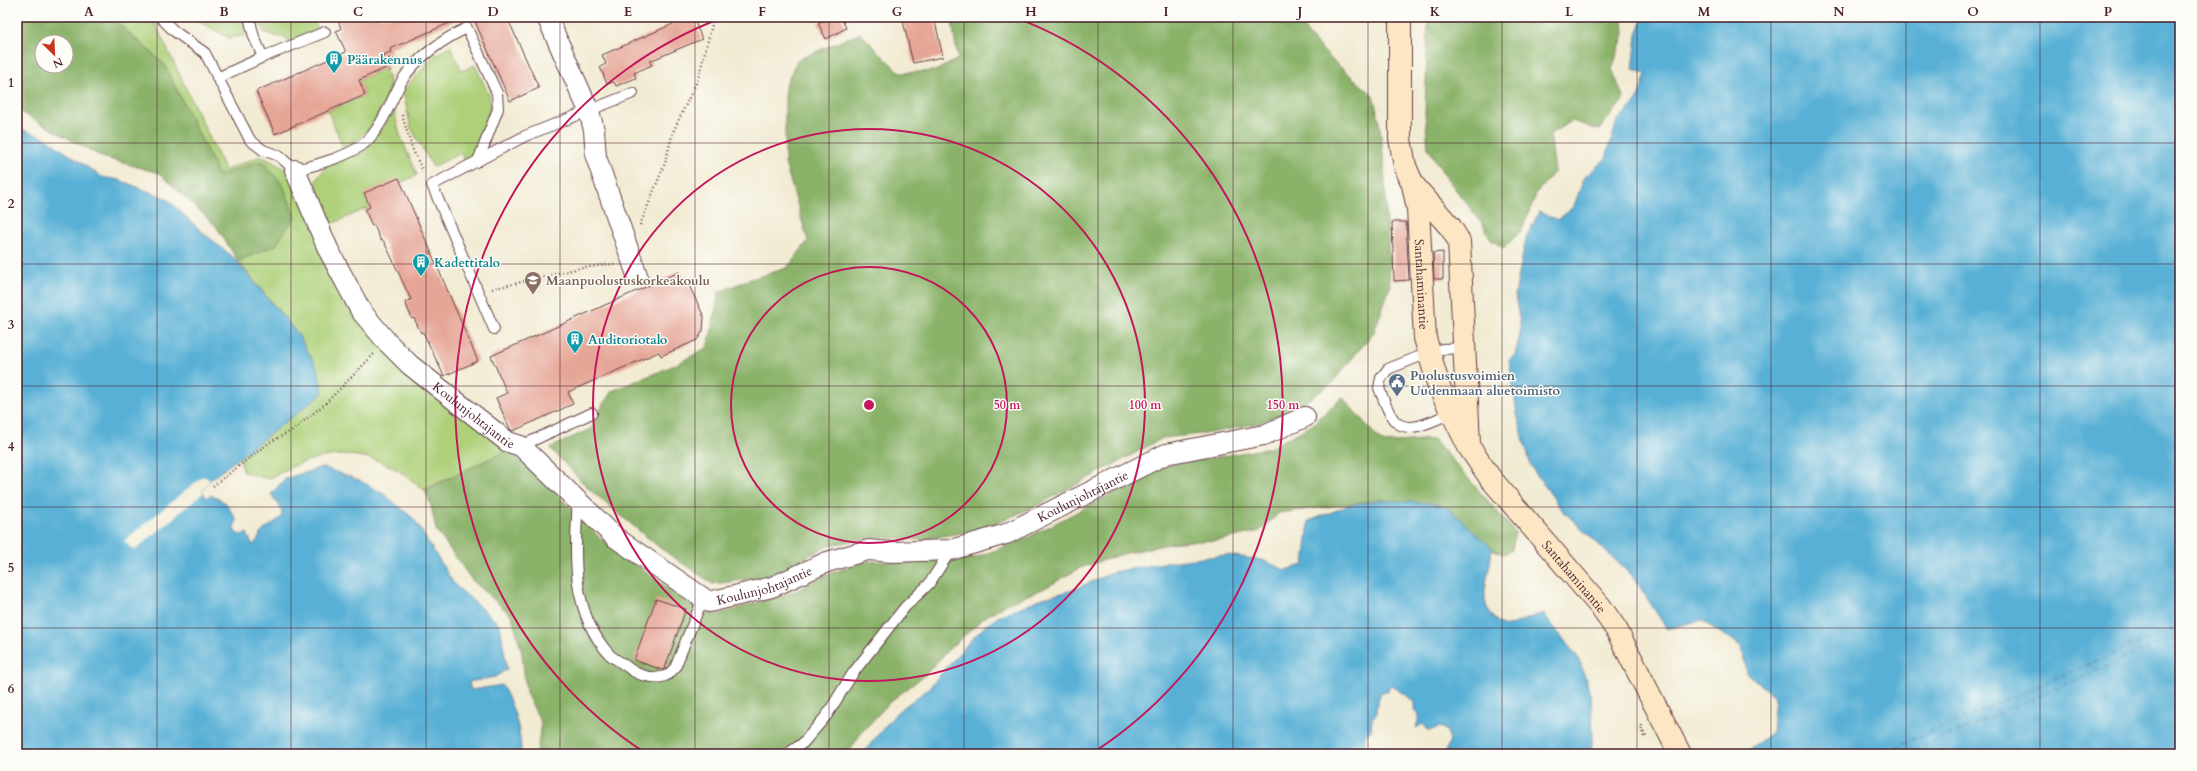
<svg xmlns="http://www.w3.org/2000/svg" width="2197" height="771" font-family="Cardo,serif">
  <rect width="100%" height="100%" fill="#fdfcf7"/>
  <filter id="ink" filterUnits="userSpaceOnUse"><feTurbulence type="fractalNoise" baseFrequency=".025" numOctaves="2"/><feDisplacementMap in="SourceGraphic" scale="8" xChannelSelector="R" yChannelSelector="G"/><feConvolveMatrix kernelMatrix="1 2 1 2 8 2 1 2 1" color-interpolation-filters="sRGB"/></filter>
  <filter id="wash" filterUnits="userSpaceOnUse"><feTurbulence type="fractalNoise" baseFrequency=".012" numOctaves="4" result="noise"/><feDisplacementMap in="SourceGraphic" scale="16" xChannelSelector="R" yChannelSelector="G"/><feGaussianBlur stdDeviation="0.9" result="paint"/><feColorMatrix in="noise" values="0 0 0 0 0 0 0 0 0 0 0 0 0 0 0 0 0 1.4 0 .05"/><feComposite in="paint" operator="in"/></filter>
  <g filter="url(#wash)">
    <rect width="100%" height="100%" fill="#f2ebd3"/>
    <g fill="#add079" stroke="#7c7852">
      <path d="M 111,17 L 152,17 L 225,170 L 261,156 L 289,171 L 355,314 L 508,450 L 424,490 C 415,483 405,474 394,468 C 352,445 308,455 269,479 L 243,472 L 240,457 L 323,393 L 297,333 L 238,261 L 276,245 L 219,175 L 164,64 Z"/>
      <polygon points="191,17 244,17 249,35 229,38"/>
      <polygon points="259,17 313,17 318,30 293,41 263,32"/>
      <polygon points="450,46 462,71 475,65 489,95 491,106 474,155 465,162 461,153 433,167 411,128 403,91 433,57"/>
      <polygon points="385,68 390,84 385,102 370,128 359,139 343,147 328,111 365,95 359,80"/>
      <polygon points="394,112 400,135 417,175 400,183 370,207 329,225 318,200 316,180 327,166 370,144"/>
    </g>
    <g fill="#8ab269" stroke="#6a684a" fill-rule="evenodd">
      <path d="M 17,17 L 111,17 L 164,64 L 219,175 L 262,161 L 283,185 L 295,217 L 276,245 L 238,261 L 216,226 L 159,173 L 102,157 L 17,110 ZM 42,42 L 66,42 L 66,66 L 42,66 Z"/>
      <polygon points="951,17 1299,17 1309,36 1332,60 1373,95 1379,120 1384,162 1390,287 1374,332 1331,384 1296,408 1259,423 1210,433 1163,438 1038,505 983,529 920,540 875,537 829,545 767,577 713,584 660,548 589,489 550,448 592,428 603,404 612,391 675,365 708,347 719,292 748,280 787,268 808,241 785,163 785,87 797,60 860,33 900,73 935,71 958,59"/>
      <polygon points="1428,17 1623,17 1624,34 1612,69 1624,99 1599,130 1572,121 1550,134 1555,171 1537,192 1522,230 1504,248 1491,240 1482,223 1445,176 1428,148 1425,113"/>
      <polygon points="1342,397 1379,439 1385,443 1434,439 1515,532 1512,550 1503,554 1381,500 1279,513 1260,531 1221,540 1178,542 1122,554 1080,568 1045,588 1006,604 984,618 948,650 926,674 891,701 862,732 848,754 537,754 541,722 526,693 522,653 512,616 472,580 436,530 431,505 425,490 508,450 546,483 599,537 692,606 716,615 798,590 828,574 867,561 912,563 975,558 1027,538 1165,466 1270,448 1312,425"/>
    </g>
    <g fill="#59b0d6" stroke="#526880">
      <polygon points="1643,17 2180,17 2180,754 1744,754 1772,732 1775,696 1746,673 1742,647 1701,620 1667,629 1633,577 1562,510 1531,467 1517,414 1509,360 1515,355 1521,329 1515,295 1526,238 1539,212 1558,220 1574,206 1584,178 1606,158 1617,121 1637,101 1646,74 1633,69 1637,35"/>
      <path d="M 21,129 L 45,138 L 102,177 L 119,180 L 166,198 L 201,231 L 233,257 L 297,333 L 318,369 L 323,393 L 210,480 L 202,491 L 207,498 L 211,495 L 226,503 L 237,521 L 234,526 L 235,532 L 240,535 L 247,533 L 252,545 C 258,541 258,539 261,533 C 265,528 276,522 282,516 L 281,508 L 271,494 L 285,479 L 322,467 L 359,480 L 384,494 L 414,519 L 454,584 L 500,625 L 507,669 L 495,677 L 469,682 L 471,690 L 502,685 C 514,708 521,728 521,754 L 17,754 L 17,132 Z"/>
      <path d="M 1381,500 L 1430,503 L 1448,508 L 1492,548 C 1490,581 1471,606 1505,627 L 1543,613 L 1579,659 L 1591,696 L 1593,732 L 1591,754 L 1445,753 L 1450,739 L 1446,730 L 1439,727 L 1429,731 L 1423,724 L 1416,728 L 1419,715 L 1414,711 L 1414,702 L 1390,684 L 1388,692 L 1381,692 L 1376,707 L 1377,714 L 1372,718 L 1371,731 L 1365,735 L 1364,754 L 862,754 L 897,712 L 927,690 L 968,643 L 986,625 L 1001,615 L 1043,598 L 1073,590 L 1113,572 L 1169,562 L 1226,555 L 1262,560 L 1285,570 L 1304,565 L 1309,521 L 1350,505 Z"/>
    </g>
    <polygon fill="#f2ebd3" points="203,476 210,480 202,491 203,493 134,551 124,541"/>
    <g fill="none" stroke-linecap="round" stroke-linejoin="round">
      <g stroke="#50596f" stroke-width="1" stroke-dasharray="5 4" stroke-linecap="butt">
        <polyline points="1879,754 2180,625"/>
        <polyline points="1906,754 2180,635"/>
      </g>
    </g>
    <g id="blocks">
      <g fill="#e6a697">
        <polygon points="337,17 463,17 390,49 391,52 383,55 388,67 359,80 365,95 275,134 256,91 346,52 336,31 341,29"/>
        <polygon points="473,17 507,17 539,88 510,101"/>
        <polygon points="689,17 693,17 702,39 650,61 652,65 634,73 636,78 616,86 614,82 607,84 600,67 606,64 602,55"/>
        <polygon points="830,17 841,17 846,28 826,39 818,23"/>
        <polygon points="902,17 934,17 943,57 913,63"/>
        <polygon points="399,178 478,361 444,376 423,332 421,333 414,318 412,319 405,302 411,300 390,254 383,240 381,241 374,225 372,226 365,210 370,207 364,193"/>
        <polygon points="1392,222 1406,222 1409,280 1394,281"/>
        <polygon points="1443,252 1443,279 1434,279 1433,253"/>
        <polygon points="679,272 685,284 688,283 704,317 703,331 697,340 661,356 659,352 568,392 573,404 513,431 510,429 496,398 507,393 491,356"/>
        <polygon points="656,599 686,609 665,668 662,670 634,660"/>
      </g>
    </g>
  </g>
  <g filter="url(#ink)">
    <use href="#blocks" fill-opacity="0" stroke="#633e44" stroke-width="1"/>
    <g fill="none" stroke-linecap="round" stroke-linejoin="round">
      <defs>
        <g id="service">
          <path d="M 160,17 L 174,31 L 205,53 L 250,140 L 263,150 L 279,156 L 295,170 C 314,166 354,155 368,140 C 384,123 391,100 403,79 C 416,58 445,38 467,28 L 497,93 L 498,109 L 478,161"/>
          <polyline points="249,17 254,37 263,57"/>
          <polyline points="217,78 263,57 325,32"/>
          <polyline points="494,329 432,185 525,136 633,93"/>
          <path d="M 1453,412 C 1438,418 1408,437 1394,420 C 1387,411 1383,398 1379,388 L 1381,378 L 1388,369 L 1428,353 L 1442,349 L 1465,348"/>
          <polyline points="521,446 592,413"/>
          <path d="M 578,501 C 574,554 571,613 610,655 C 616,660 624,664 630,669 C 638,675 655,680 665,676 C 669,675 672,670 675,668 L 703,598"/>
          <polyline points="787,754 803,743 827,715 853,673 905,607 929,584 951,550"/>
        </g>
        <g id="minor">
          <polyline points="547,17 589,111 594,130 596,157 637,275"/>
          <path id="s1" d="M 295,170 L 328,249 L 361,311 L 387,342 L 410,365 L 508,442 L 521,446 L 616,538 L 709,602 L 772,587 L 827,562 L 868,550 L 892,552 L 951,550 L 1006,534 L 1166,454 L 1264,435 L 1305,417"/>
        </g>
        <g id="secondary">
          <path id="s2" d="M 1400,17 L 1400,139 L 1405,166 L 1413,185 L 1418,209 L 1425,338 L 1439,387 L 1469,447 L 1491,479 L 1600,606 L 1616,629 L 1680,754"/>
          <polyline points="1414,186 1451,228 1459,241 1469,443"/>
        </g>
      </defs>
      <use href="#service" stroke="#633e44" stroke-width="12"/>
      <use href="#minor" stroke="#633e44" stroke-width="22"/>
      <use href="#secondary" stroke="#633e44" stroke-width="24"/>
      <g stroke="#633e44" stroke-width="2.5" stroke-dasharray="1 3" stroke-linecap="butt">
        <polyline points="876,17 876,21 895,17"/>
        <polyline points="391,71 389,59 399,60"/>
        <polyline points="402,115 412,148 424,174"/>
        <polyline points="640,225 665,163 673,132 698,79 714,17"/>
        <polyline points="492,289 580,268 614,264"/>
        <polyline points="213,486 270,442 293,430 326,403 374,354"/>
        <polyline points="1642,725 1641,728 1646,737"/>
        <polyline points="1641,728 1644,737"/>
      </g>
      <use href="#service" stroke="#fff" stroke-width="10"/>
      <use href="#minor" stroke="#fff" stroke-width="20"/>
      <use href="#secondary" stroke="#fce6c4" stroke-width="22"/>
    </g>
  </g>
  <path fill="none" stroke="#4a1f2b" stroke-width="1" stroke-opacity="0.55" d="M 157,17 L 157,754M 291,17 L 291,754M 426,17 L 426,754M 560,17 L 560,754M 695,17 L 695,754M 829,17 L 829,754M 964,17 L 964,754M 1098,17 L 1098,754M 1233,17 L 1233,754M 1368,17 L 1368,754M 1502,17 L 1502,754M 1637,17 L 1637,754M 1771,17 L 1771,754M 1906,17 L 1906,754M 2040,17 L 2040,754M 17,143 L 2180,143M 17,264 L 2180,264M 17,386 L 2180,386M 17,507 L 2180,507M 17,628 L 2180,628"/>
  <g fill="none" stroke="#c2185b" stroke-width="2">
    <circle cx="869" cy="405" r="138"/>
    <circle cx="869" cy="405" r="276"/>
    <path d="M644 752A414 414 0 0 1 724 17M1014 17A414 414 0 0 1 1094 752"/>
  </g>
  <defs>
    <symbol id="building-pin" viewBox="-11 -11 22 30"><path d="M0 17L-7.5 6A9.5 9.5 0 1 1 7.5 6Z" fill="#0f9aa8" stroke="#fdfcf7"/><path d="M-4-6H4V6H1V3H-1V6H-4ZM-2.5-4.3h1.7v1.8h-1.7ZM.8-4.3h1.7v1.8H.8ZM-2.5-1h1.7V.8h-1.7ZM.8-1h1.7V.8H.8Z" fill="#fff"/></symbol>
    <symbol id="university-pin" viewBox="-11 -11 22 30"><path d="M0 17L-7.5 6A9.5 9.5 0 1 1 7.5 6Z" fill="#8d6e63" stroke="#fdfcf7"/><path d="M0-5L7-2L0 1L-7-2ZM-4 1L0 2.5L4 1V4Q0 6-4 4Z" fill="#fff"/></symbol>
    <symbol id="civic-pin" viewBox="-11 -11 22 30"><path d="M0 17L-7.5 6A9.5 9.5 0 1 1 7.5 6Z" fill="#5c6f8a" stroke="#fdfcf7"/><path d="M-.6-6.5H3V-4.5H.6V-3L4-1V1h2V6H-6V1h2V-1L-.6-3ZM-1.2 2.5V6h2.4V2.5Z" fill="#fff"/></symbol>
  </defs>
  <g fill-rule="evenodd">
    <use href="#building-pin" x="324" y="49" width="20" height="27"/>
    <use href="#building-pin" x="411" y="252" width="20" height="27"/>
    <use href="#university-pin" x="523" y="270" width="20" height="27"/>
    <use href="#building-pin" x="565" y="329" width="20" height="27"/>
    <use href="#civic-pin" x="1387" y="372" width="20" height="27"/>
  </g>
  <g text-anchor="middle" stroke-width="3" stroke-linejoin="round" paint-order="stroke">
    <g font-size="13" font-weight="bold" fill="#0d838f" stroke="#fdfcf7" text-anchor="start">
      <text x="347" y="64">Päärakennus</text>
      <text x="434" y="267">Kadettitalo</text>
      <text x="588" y="344">Auditoriotalo</text>
    </g>
    <g font-size="13" font-weight="bold" fill="#785e54" stroke="#fdfcf7" text-anchor="start">
      <text x="546" y="285">Maanpuolustuskorkeakoulu</text>
    </g>
    <g font-size="13" fill="#4a1f2b" stroke="#fdfcf7">
      <text dy="5" stroke="none"><textPath href="#s2" startOffset="270">Santahaminantie</textPath></text>
      <text dy="5" stroke="none"><textPath href="#s1" startOffset="310">Koulunjohtajantie</textPath></text>
      <text dy="5" stroke="none"><textPath href="#s1" startOffset="1006">Koulunjohtajantie</textPath></text>
      <text dy="5" stroke="none"><textPath href="#s2" startOffset="609">Santahaminantie</textPath></text>
      <text dy="5" stroke="none"><textPath href="#s1" startOffset="670">Koulunjohtajantie</textPath></text>
    </g>
    <g font-size="13" font-weight="bold" fill="#4e5e75" stroke="#fdfcf7" text-anchor="start">
      <text x="1410" y="380">Puolustusvoimien<tspan x="1410" dy="15">Uudenmaan aluetoimisto</tspan></text>
    </g>
  </g>
  <circle cx="869" cy="405" r="6" fill="#c2185b" stroke="#fdfcf7" stroke-width="2"/>
  <g font-size="12" text-anchor="middle" font-weight="bold" fill="#c2185b" stroke="#fdfcf7" stroke-width="3" stroke-linejoin="round" paint-order="stroke">
    <text x="1007" y="409">50 m</text>
    <text x="1145" y="409">100 m</text>
    <text x="1283" y="409">150 m</text>
  </g>
  <rect width="2197" height="771" fill="none" stroke="#fdfcf7" stroke-width="44"/>
  <g transform="translate(54 54) rotate(156)"><circle r="19" fill="#fdfcf7" stroke="#b5a4a5"/>
  <path d="M0-3L7 15L0 10L-7 15Z" fill="#c8321e"/>
  <text y="-6" font-size="11" font-weight="bold" text-anchor="middle" fill="#4a1f2b">N</text>
  </g>
  <rect x="22" y="22" width="2153" height="727" fill="none" stroke="#4a1f2b" stroke-width="1.5"/>
  <g font-size="13" text-anchor="middle" font-weight="bold" fill="#4a1f2b">
    <text x="89" y="16">A</text>
    <text x="224" y="16">B</text>
    <text x="358" y="16">C</text>
    <text x="493" y="16">D</text>
    <text x="628" y="16">E</text>
    <text x="762" y="16">F</text>
    <text x="897" y="16">G</text>
    <text x="1031" y="16">H</text>
    <text x="1166" y="16">I</text>
    <text x="1300" y="16">J</text>
    <text x="1435" y="16">K</text>
    <text x="1569" y="16">L</text>
    <text x="1704" y="16">M</text>
    <text x="1839" y="16">N</text>
    <text x="1973" y="16">O</text>
    <text x="2108" y="16">P</text>
    <text x="11" y="87">1</text>
    <text x="11" y="208">2</text>
    <text x="11" y="329">3</text>
    <text x="11" y="451">4</text>
    <text x="11" y="572">5</text>
    <text x="11" y="693">6</text>
  </g>
</svg>
